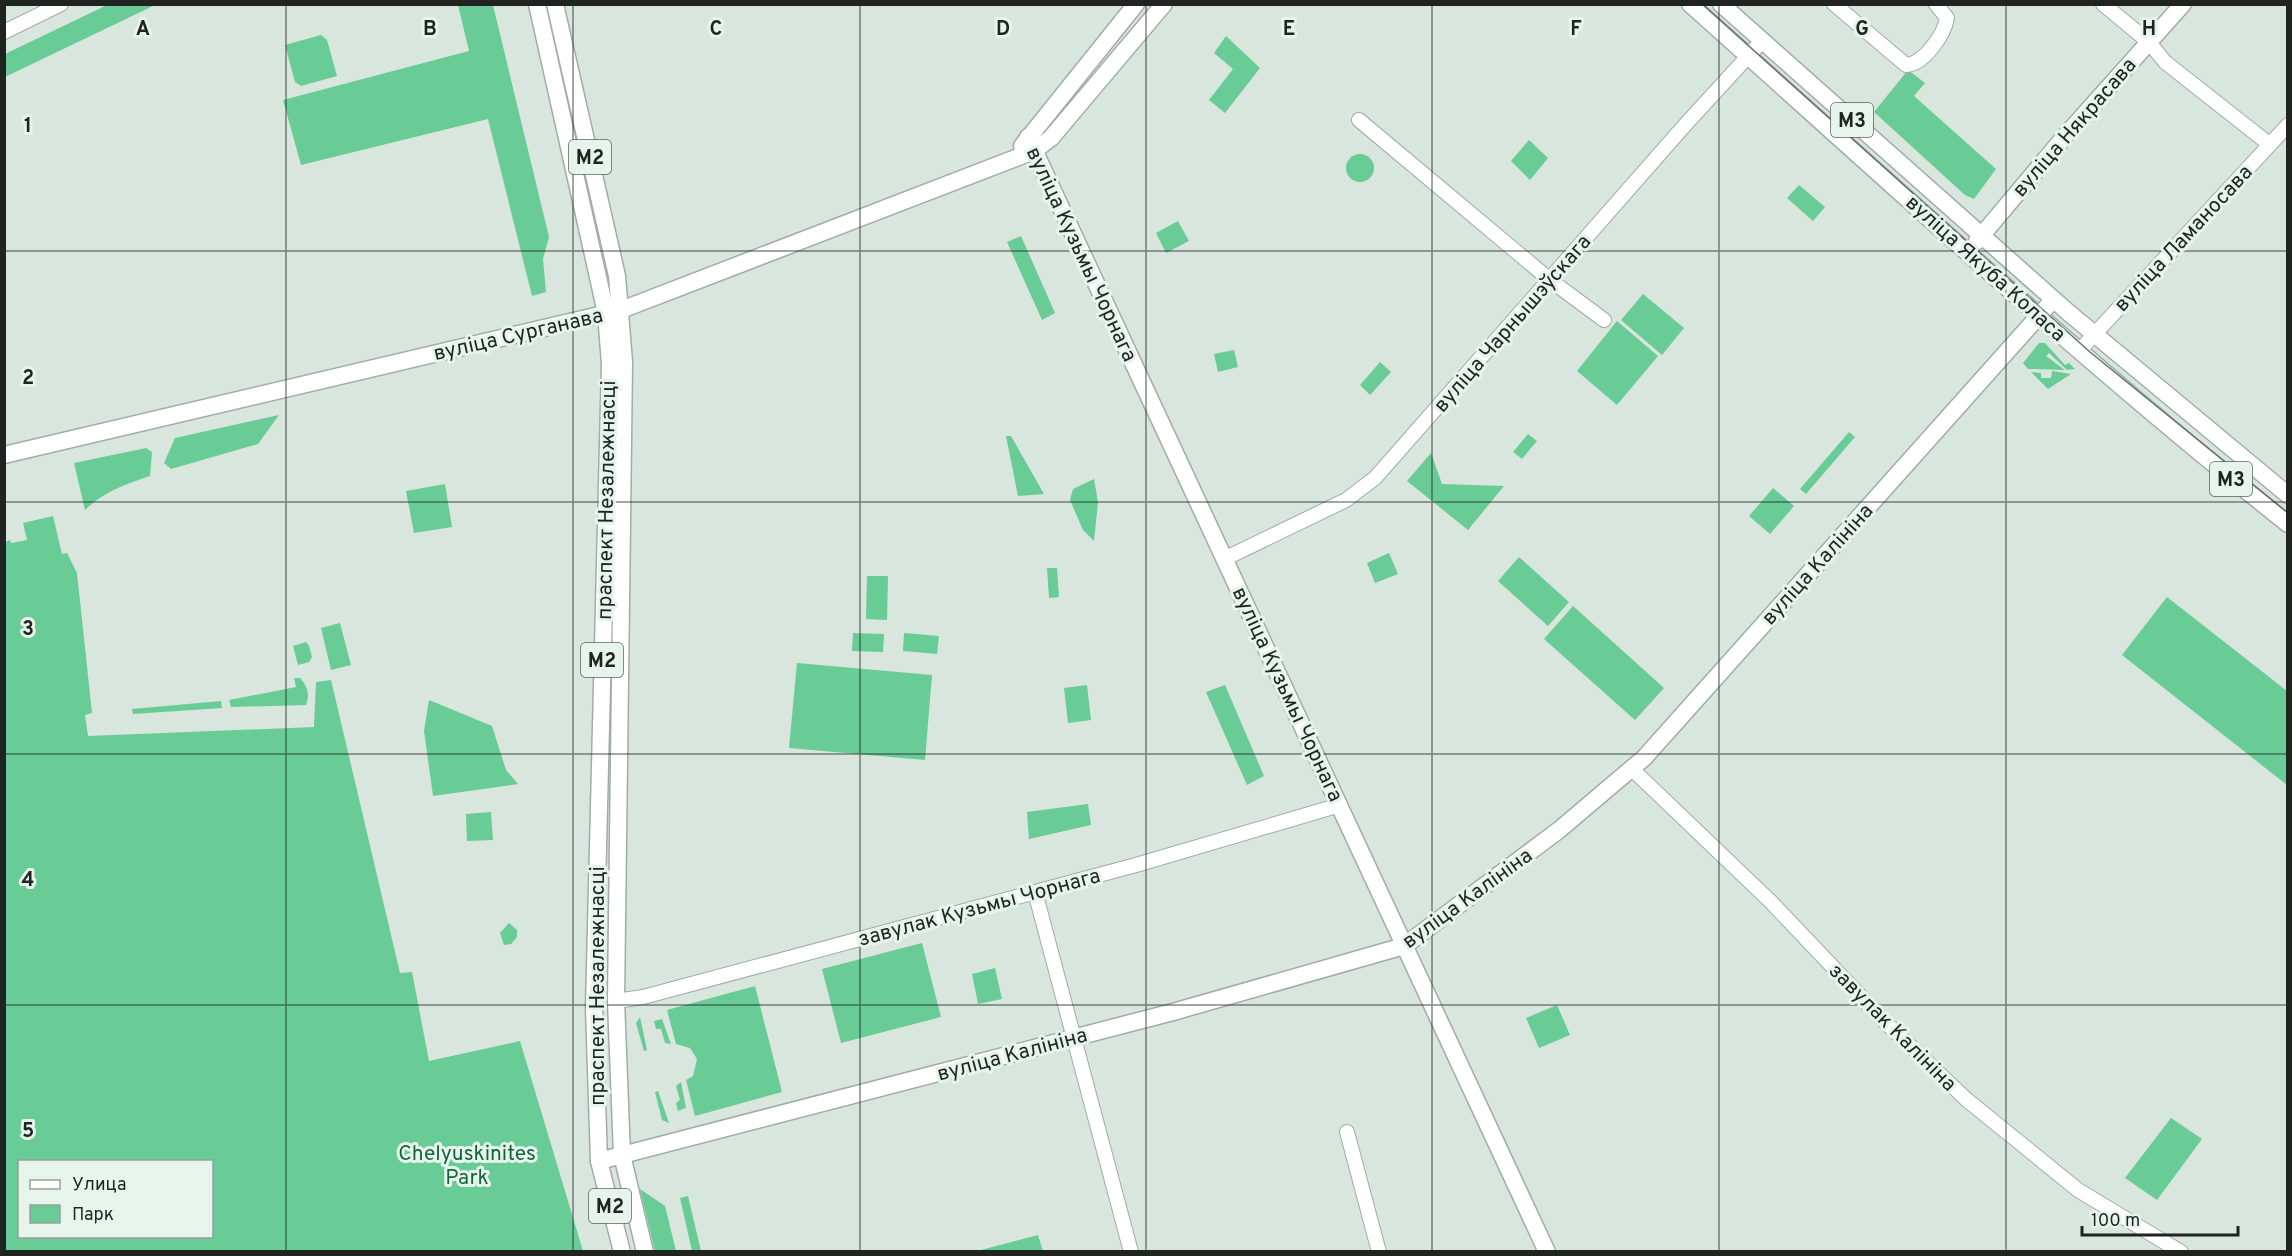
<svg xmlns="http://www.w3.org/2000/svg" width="2292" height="1256" font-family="Overpass,sans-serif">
  <rect width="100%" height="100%" fill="#d9e6de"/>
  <g fill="#69cb96" fill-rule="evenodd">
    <polygon points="107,5 155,5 5,77 5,54"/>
    <polygon points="458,5 493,5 549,237 543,259 546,292 532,296 488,119 301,165 283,100 469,51"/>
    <polygon points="321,35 327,40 337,76 301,86 295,82 285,45"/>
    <polygon points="1226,36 1260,68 1225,113 1209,100 1233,69 1214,53"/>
    <polygon points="1908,70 1925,83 1914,96 1996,169 1974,199 1965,195 1874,112"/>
    <polygon points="1529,140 1548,158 1530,180 1511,161"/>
    <circle cx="1360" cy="168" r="14"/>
    <polygon points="1799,185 1825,207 1813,221 1787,198"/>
    <polygon points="1178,221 1189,241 1166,253 1156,233"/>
    <polygon points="1021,236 1055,313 1042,320 1007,242"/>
    <polygon points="1643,294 1684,328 1662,355 1621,320"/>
    <polygon points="1617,321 1658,356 1617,405 1577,371"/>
    <polygon points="2039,343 2045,343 2065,365 2069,363 2075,369 2067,370 2049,353 2046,356 2065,370 2028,369 2023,363"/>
    <polygon points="1234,350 1238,367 1218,372 1214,354"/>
    <polygon points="1380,362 1391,372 1370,395 1360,385"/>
    <polygon points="2052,371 2071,374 2048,389 2031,372 2041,373 2041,378 2051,378"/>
    <polygon points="279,415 258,444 171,469 164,463 175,438"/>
    <polygon points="1849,432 1855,437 1806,494 1800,489"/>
    <polygon points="1528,434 1537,441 1522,459 1513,452"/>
    <polygon points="1006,436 1011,436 1044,494 1018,496"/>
    <path d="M 146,448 L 152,452 L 150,476 C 126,484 103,492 85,510 L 74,463 Z"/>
    <polygon points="1431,453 1442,484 1504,486 1468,530 1407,481"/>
    <polygon points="1094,479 1098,502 1094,541 1083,530 1070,500 1073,489"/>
    <polygon points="445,484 452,527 414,533 406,491"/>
    <polygon points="1773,488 1794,506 1770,534 1749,516"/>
    <path d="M 53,516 L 62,554 L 67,553 L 77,573 L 92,713 L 85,715 L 88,736 L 314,727 L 316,682 L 331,680 L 400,973 L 412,972 L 429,1061 L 520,1041 L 583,1251 L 5,1251 L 5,542 L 10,540 L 11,543 L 27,540 L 23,523 ZM 20,1162 L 212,1162 L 212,1236 L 20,1236 Z"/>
    <polygon points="1389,553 1398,574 1375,583 1367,563"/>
    <polygon points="1519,557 1569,602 1548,626 1498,581"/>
    <polygon points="1047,568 1057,568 1059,597 1049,598"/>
    <polygon points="867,576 888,576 887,620 866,619"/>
    <polygon points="2167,597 2287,691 2287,785 2122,655"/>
    <polygon points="1573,606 1664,688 1635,720 1544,639"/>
    <polygon points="340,623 351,665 331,670 321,628"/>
    <polygon points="853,633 884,634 883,652 852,651"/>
    <polygon points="904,633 939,636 937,654 903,651"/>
    <polygon points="306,642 309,646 312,657 309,662 298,665 293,646"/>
    <polygon points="797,663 932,675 925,760 789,748"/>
    <path d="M 294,678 L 300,678 C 308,687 310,694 306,705 L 231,707 L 229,700 L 296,687 Z"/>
    <polygon points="1087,685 1091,720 1068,723 1064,688"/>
    <polygon points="1225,685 1264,776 1247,785 1206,692"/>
    <polygon points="429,700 492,726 506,770 518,784 433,796 424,731"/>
    <polygon points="221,701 222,708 133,714 132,709"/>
    <polygon points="1088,804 1091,825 1029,839 1027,812"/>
    <polygon points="491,812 493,840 467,841 466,814"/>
    <polygon points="509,923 517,930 517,937 511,944 504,945 500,933"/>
    <polygon points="922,943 941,1017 841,1043 822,969"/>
    <polygon points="995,968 1002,999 978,1004 972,974"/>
    <polygon points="755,986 782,1092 695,1116 686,1080 693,1076 697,1059 690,1048 676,1044 667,1010"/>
    <polygon points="1557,1005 1570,1035 1539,1048 1526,1018"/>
    <polygon points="640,1017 647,1050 644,1051 636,1023"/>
    <polygon points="662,1019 671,1044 665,1043 661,1029 656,1029 654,1021"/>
    <polygon points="681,1082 686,1108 678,1111 676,1103 680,1100 676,1086"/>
    <polygon points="658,1091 669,1123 662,1120 655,1092"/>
    <polygon points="2171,1118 2202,1139 2157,1200 2125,1178"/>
    <polygon points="640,1189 665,1206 676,1251 655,1251"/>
    <polygon points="688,1196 701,1251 692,1251 680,1198"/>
    <polygon points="1038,1235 1043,1251 977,1251"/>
  </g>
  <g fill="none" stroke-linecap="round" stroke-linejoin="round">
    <defs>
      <g id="minor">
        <path d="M 1834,4 L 1906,65 C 1924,64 1944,35 1947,18 L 1936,4"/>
        <polyline points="2103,4 2149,42 2165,62 2269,144"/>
        <polyline points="4,32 61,4"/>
        <polyline points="1359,120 1550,280 1604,320"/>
        <polyline points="2079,351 2288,125"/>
        <polyline points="1226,558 1346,500 1375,478 1685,125 1762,41"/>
        <polyline points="1632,769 1771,902 1886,1023 1967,1100 2078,1190 2181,1252"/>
        <polyline points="1035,892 1131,1252"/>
        <polyline points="616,1001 643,997 1136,865 1340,805"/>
        <polyline points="1347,1132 1379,1252"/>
      </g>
      <g id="major">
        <polyline points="537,4 606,313 610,364 594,1008 599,1161 622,1252"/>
        <polyline points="555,4 617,276 624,362 616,1001 622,1155 645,1252"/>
        <path d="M 1690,4 C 1887,180 2081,360 2288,524"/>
        <polyline points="1721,4 2069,313 2288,495"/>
        <polyline points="1028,137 1547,1252"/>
        <polyline points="1022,146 1136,4"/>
        <polyline points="1977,241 2066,135 2183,4"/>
        <polyline points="4,455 621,310 1034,151 1051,138 1164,4"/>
        <polyline points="599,1161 1173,1012 1404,946 1559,830 1644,758 2053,300"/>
      </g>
    </defs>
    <use href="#minor" stroke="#a0ada5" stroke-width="16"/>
    <use href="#major" stroke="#a0ada5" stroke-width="19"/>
    <use href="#minor" stroke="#fff" stroke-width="14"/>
    <use href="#major" stroke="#fff" stroke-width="16"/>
    <polyline stroke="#68706b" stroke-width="1.5" points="1702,4 2090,352 2288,513"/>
  </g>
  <path fill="none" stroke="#1f2421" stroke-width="1.5" stroke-opacity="0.55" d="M 286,4 L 286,1252M 573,4 L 573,1252M 860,4 L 860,1252M 1146,4 L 1146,1252M 1432,4 L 1432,1252M 1719,4 L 1719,1252M 2006,4 L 2006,1252M 4,251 L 2288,251M 4,502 L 2288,502M 4,754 L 2288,754M 4,1005 L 2288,1005"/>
  <g text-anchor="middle" stroke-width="6" stroke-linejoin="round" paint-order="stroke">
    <g fill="#e6f4eb" stroke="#5b625e" stroke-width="1.5">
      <rect x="1831" y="103" width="42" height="34" rx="4.5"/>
      <rect x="569" y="140" width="42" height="34" rx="4.5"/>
      <rect x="2210" y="462" width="42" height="34" rx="4.5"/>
      <rect x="581" y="643" width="42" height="34" rx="4.5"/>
      <rect x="589" y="1189" width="42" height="34" rx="4.5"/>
    </g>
    <g font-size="20" font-weight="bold" fill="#1f2421">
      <text x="1852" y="127">М3</text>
      <text x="590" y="164">М2</text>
      <text x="2231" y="486">М3</text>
      <text x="602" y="667">М2</text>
      <text x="610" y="1213">М2</text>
    </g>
    <g font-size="21" fill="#1f2421" stroke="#e6f4eb">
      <text transform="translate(2074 127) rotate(-49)" y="7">вуліца Някрасава</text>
      <text transform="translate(2183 238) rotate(-47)" y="7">вуліца Ламаносава</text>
      <text transform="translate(1082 254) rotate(65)" y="7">вуліца Кузьмы Чорнага</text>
      <text transform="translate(1986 268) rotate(42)" y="7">вуліца Якуба Коласа</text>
      <text transform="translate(1512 323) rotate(-49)" y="7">вуліца Чарнышэўскага</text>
      <text transform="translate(518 334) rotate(-13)" y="7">вуліца Сурганава</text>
      <text transform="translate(606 500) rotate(-89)" y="7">праспект Незалежнасці</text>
      <text transform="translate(1817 564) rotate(-48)" y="7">вуліца Калініна</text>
      <text transform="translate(1288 694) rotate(65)" y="7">вуліца Кузьмы Чорнага</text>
      <text transform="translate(1467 898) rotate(-36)" y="7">вуліца Калініна</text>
      <text transform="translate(979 907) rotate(-15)" y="7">завулак Кузьмы Чорнага</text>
      <text transform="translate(597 986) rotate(-90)" y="7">праспект Незалежнасці</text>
      <text transform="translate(1893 1027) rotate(45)" y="7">завулак Калініна</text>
      <text transform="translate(1012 1054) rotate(-15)" y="7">вуліца Калініна</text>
    </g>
    <g font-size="21" fill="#15633f" stroke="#e6f4eb">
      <text x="467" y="1160">Chelyuskinites<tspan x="467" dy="24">Park</tspan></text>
    </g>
  </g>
  <g font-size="20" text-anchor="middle" font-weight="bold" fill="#1f2421" stroke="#e6f4eb" stroke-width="6" stroke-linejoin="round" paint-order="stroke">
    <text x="143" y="35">A</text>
    <text x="430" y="35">B</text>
    <text x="716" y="35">C</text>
    <text x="1003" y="35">D</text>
    <text x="1289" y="35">E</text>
    <text x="1576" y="35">F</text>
    <text x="1862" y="35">G</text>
    <text x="2149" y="35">H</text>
    <text x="28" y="132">1</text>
    <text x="28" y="384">2</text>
    <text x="28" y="635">3</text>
    <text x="28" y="886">4</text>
    <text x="28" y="1137">5</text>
  </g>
  <rect width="2292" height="1256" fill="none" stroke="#1f2421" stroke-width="12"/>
  <rect x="18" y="1160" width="195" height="78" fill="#e6f4eb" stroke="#96a19a" stroke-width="1.5"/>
  <rect x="30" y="1180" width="30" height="9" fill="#ffffff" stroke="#96a19a" stroke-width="1.5"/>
  <text x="72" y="1190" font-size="18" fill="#1f2421">Улица</text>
  <rect x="30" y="1205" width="30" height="18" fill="#69cb96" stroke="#96a19a" stroke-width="1.5"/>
  <text x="72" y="1220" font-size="18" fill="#1f2421">Парк</text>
  <path d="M2082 1226v9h156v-9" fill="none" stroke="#1f2421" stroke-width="3"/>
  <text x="2091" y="1226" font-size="18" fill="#1f2421" stroke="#e6f4eb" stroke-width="4.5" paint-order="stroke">100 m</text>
</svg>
